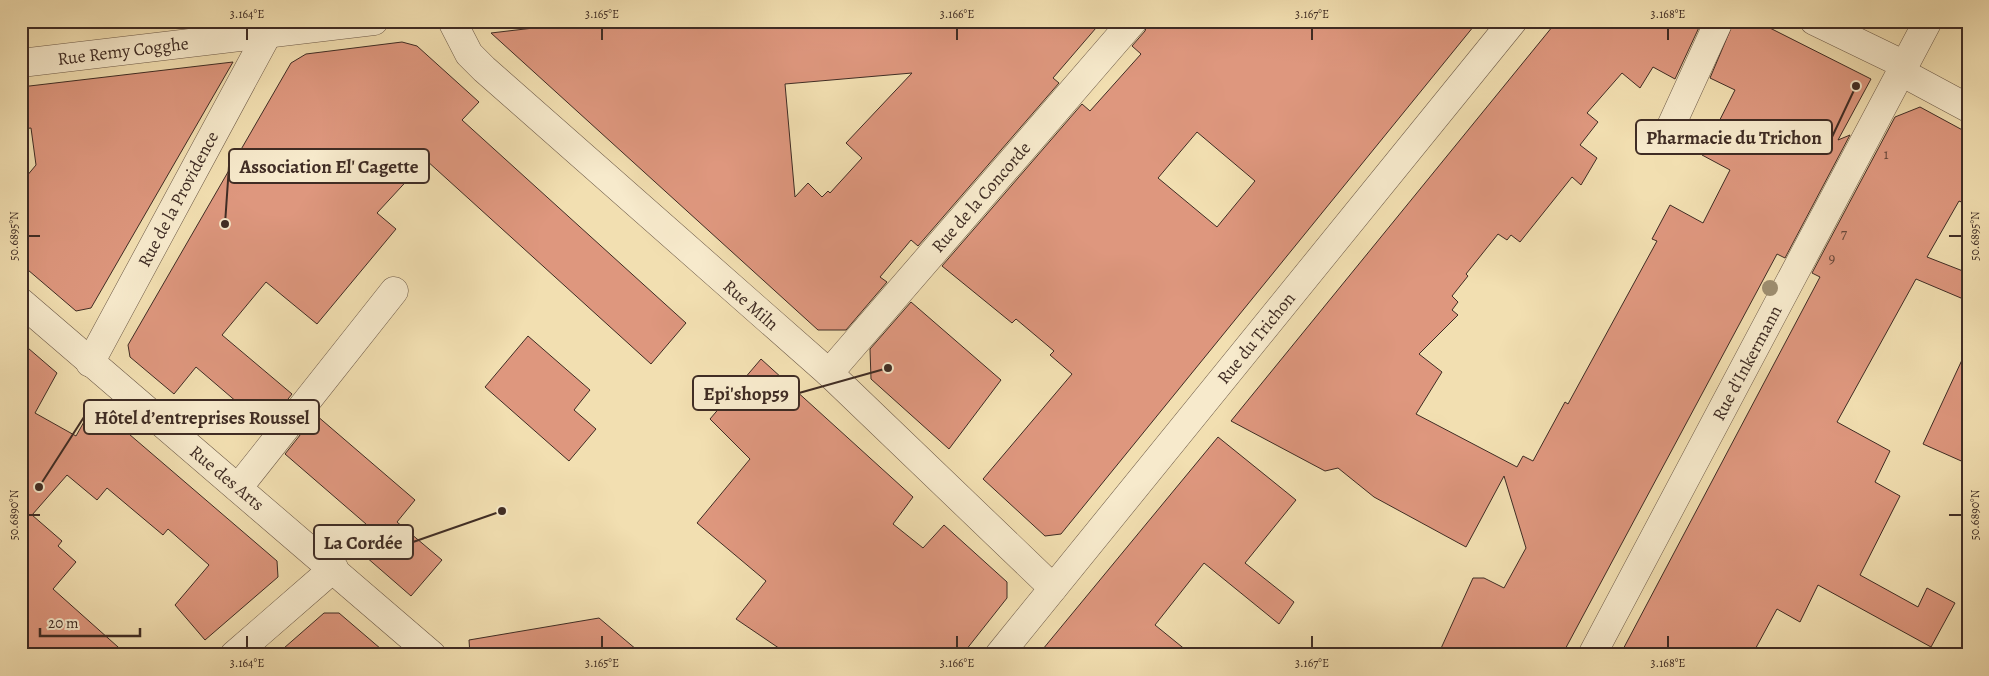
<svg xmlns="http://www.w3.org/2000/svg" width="1989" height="676" font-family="Alegreya,serif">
  <rect width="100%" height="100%" fill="#f2dfb1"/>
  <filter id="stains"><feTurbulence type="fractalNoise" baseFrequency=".004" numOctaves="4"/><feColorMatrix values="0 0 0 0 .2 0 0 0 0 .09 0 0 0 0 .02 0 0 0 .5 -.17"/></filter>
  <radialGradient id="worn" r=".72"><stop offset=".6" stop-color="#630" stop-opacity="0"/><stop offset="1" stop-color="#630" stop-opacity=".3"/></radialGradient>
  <g fill="#de977e" stroke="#3f2c24" fill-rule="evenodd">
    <path d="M 593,21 L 1102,21 L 1053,78 L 1059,83 L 918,246 L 911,240 L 880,277 L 887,282 L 846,330 L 818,330 L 491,33 ZM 912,73 L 846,143 L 862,158 L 830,193 L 828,191 L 822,197 L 808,183 L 795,197 L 785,84 Z"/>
    <path d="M 1148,21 L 1478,21 L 1061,534 L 1045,536 L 983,479 L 1072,374 L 1050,355 L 1054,351 L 1016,319 L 1012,323 L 942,266 L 1082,104 L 1090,111 L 1141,54 L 1132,46 L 1145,31 ZM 1197,132 L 1255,181 L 1217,227 L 1158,178 Z"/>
    <polygon points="1557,21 1702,21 1675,79 1653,67 1640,88 1622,73 1587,113 1598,122 1580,145 1597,158 1581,185 1572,177 1520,242 1511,235 1507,240 1498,234 1466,274 1468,276 1452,296 1458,302 1452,310 1458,315 1419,354 1442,372 1416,414 1517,467 1523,456 1533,461 1565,402 1568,404 1657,241 1652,239 1670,205 1703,223 1730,170 1702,155 1735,90 1710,78 1734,21 1756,21 1871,79 1838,140 1850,135 1785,258 1777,254 1562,655 1438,655 1473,578 1484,578 1504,588 1526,548 1504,476 1466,547 1374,497 1338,468 1325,471 1231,421"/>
    <polygon points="402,42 417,46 479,102 462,120 686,323 651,364 426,160 377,213 396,229 317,324 266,282 222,335 292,394 266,427 196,367 174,394 130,357 128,345 291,63 306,54"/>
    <polygon points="233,62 91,308 76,311 21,264 21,183 36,165 31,128 21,129 21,87"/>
    <polygon points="1920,107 1968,133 1968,205 1959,201 1927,257 1968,273 1968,301 1916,279 1837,422 1890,451 1875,482 1900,496 1860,575 1918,607 1927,588 1955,603 1931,647 1818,585 1800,622 1777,609 1752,655 1620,655 1820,277 1812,273 1895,117"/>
    <polygon points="911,302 1001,380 949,449 871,379 870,349"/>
    <polygon points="528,336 590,390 574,410 596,429 569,461 485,387"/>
    <polygon points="21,342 57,373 35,413 76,436 94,404 277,561 278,577 205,640 175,605 209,565 168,529 163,535 107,488 97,500 67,475 32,515 62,541 58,546 76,562 53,589 127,655 21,655"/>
    <polygon points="1968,347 1968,464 1923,444"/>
    <polygon points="761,359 913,497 893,524 923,548 944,525 1007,582 1007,598 962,655 789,655 736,619 766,581 697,523 750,459 710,419"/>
    <polygon points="316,415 415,500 397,522 442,560 411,596 350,543 366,524 285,454"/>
    <polygon points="1218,437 1296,500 1245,563 1294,602 1279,624 1204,563 1155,625 1192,655 1038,655"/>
    <polygon points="324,613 339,613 388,655 276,655"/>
    <polygon points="599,618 643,655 470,655 469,640"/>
  </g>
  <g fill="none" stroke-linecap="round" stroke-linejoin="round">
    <defs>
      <g id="minor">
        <polyline points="452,21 469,54 484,69 829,373 1053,588"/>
        <polyline points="1814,21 1905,65"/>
        <polyline points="21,63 374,21"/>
        <polyline points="1901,72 1968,108"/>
        <polyline points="1671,126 1719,21"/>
        <polyline points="21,302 432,655"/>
        <polyline points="90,363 267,35"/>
        <polyline points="829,373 1133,21"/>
        <polyline points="238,488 394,291"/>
        <polyline points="234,655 334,568"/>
        <polyline points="999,655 1513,21"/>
        <polyline points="1592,655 1928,21"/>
      </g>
    </defs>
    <use href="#minor" stroke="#6c5947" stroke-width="29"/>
    <use href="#minor" stroke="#f7eacc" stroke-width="28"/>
  </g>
  <circle fill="#9d8d6f" cx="1770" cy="288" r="8"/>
  <path fill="none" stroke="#3f2c24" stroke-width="2" d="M 247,28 L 247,40M 602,28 L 602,40M 957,28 L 957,40M 1312,28 L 1312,40M 1668,28 L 1668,40M 28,236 L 40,236M 1949,236 L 1962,236M 28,515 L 40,515M 1949,515 L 1962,515M 247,636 L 247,648M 602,636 L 602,648M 957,636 L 957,648M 1312,636 L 1312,648M 1668,636 L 1668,648"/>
  <g text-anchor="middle" stroke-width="4.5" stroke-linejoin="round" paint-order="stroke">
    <g font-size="15" fill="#67473a">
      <text x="1886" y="159">1</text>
      <text x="1844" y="239">7</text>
      <text x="1832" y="263">9</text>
    </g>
    <g font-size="18" fill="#3f2c24" stroke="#f7eacc">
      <text transform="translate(123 51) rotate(-7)" y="6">Rue Remy Cogghe</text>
      <text transform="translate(981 197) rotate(-49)" y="6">Rue de la Concorde</text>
      <text transform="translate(178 199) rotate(-62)" y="6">Rue de la Providence</text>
      <text transform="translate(751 305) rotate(41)" y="6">Rue Miln</text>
      <text transform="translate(1256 338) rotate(-51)" y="6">Rue du Trichon</text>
      <text transform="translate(1747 363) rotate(-62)" y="6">Rue d'Inkermann</text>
      <text transform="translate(227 478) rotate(40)" y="6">Rue des Arts</text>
    </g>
  </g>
  <path fill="none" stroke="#3f2c24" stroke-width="2" d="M1856 86L1832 137M225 224L229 166M888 368L799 393M39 487L84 417M502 511L413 542"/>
  <g fill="#3f2c24" stroke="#f7eacc" stroke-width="2">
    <circle cx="1856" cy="86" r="5"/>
    <circle cx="225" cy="224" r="5"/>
    <circle cx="888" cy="368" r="5"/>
    <circle cx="39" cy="487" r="5"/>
    <circle cx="502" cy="511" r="5"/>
  </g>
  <g fill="#f7eacc" stroke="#3f2c24" stroke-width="2">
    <rect x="1636" y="120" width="196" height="34" rx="5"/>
    <rect x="229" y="149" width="200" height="34" rx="5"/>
    <rect x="693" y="376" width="106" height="34" rx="5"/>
    <rect x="84" y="400" width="235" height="34" rx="5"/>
    <rect x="314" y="525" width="99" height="34" rx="5"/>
  </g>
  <g font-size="19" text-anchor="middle" font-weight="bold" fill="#3f2c24">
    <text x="1734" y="144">Pharmacie du Trichon</text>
    <text x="329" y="173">Association El' Cagette</text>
    <text x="746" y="400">Epi'shop59</text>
    <text x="202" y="424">Hôtel d’entreprises Roussel</text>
    <text x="363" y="549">La Cordée</text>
  </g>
  <rect width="1989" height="676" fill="none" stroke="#f2dfb1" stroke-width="55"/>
  <path d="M40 628v8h100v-8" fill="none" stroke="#3f2c24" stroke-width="2.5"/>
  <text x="48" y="628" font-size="15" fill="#3f2c24" stroke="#f7eacc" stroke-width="4" paint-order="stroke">20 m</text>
  <rect x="28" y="28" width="1934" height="620" fill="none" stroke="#3f2c24" stroke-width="2"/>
  <g font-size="12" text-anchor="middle" fill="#3f2c24">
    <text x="247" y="18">3.164°E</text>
    <text x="602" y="18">3.165°E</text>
    <text x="957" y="18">3.166°E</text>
    <text x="1312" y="18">3.167°E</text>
    <text x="1668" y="18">3.168°E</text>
    <text transform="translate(14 236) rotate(-90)" y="4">50.6895°N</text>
    <text transform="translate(1975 236) rotate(-90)" y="4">50.6895°N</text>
    <text transform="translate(14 515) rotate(-90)" y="4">50.6890°N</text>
    <text transform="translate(1975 515) rotate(-90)" y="4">50.6890°N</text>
    <text x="247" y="667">3.164°E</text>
    <text x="602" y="667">3.165°E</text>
    <text x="957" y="667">3.166°E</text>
    <text x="1312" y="667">3.167°E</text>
    <text x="1668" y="667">3.168°E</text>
  </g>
  <rect width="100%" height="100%" filter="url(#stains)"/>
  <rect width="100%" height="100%" fill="url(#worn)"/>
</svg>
